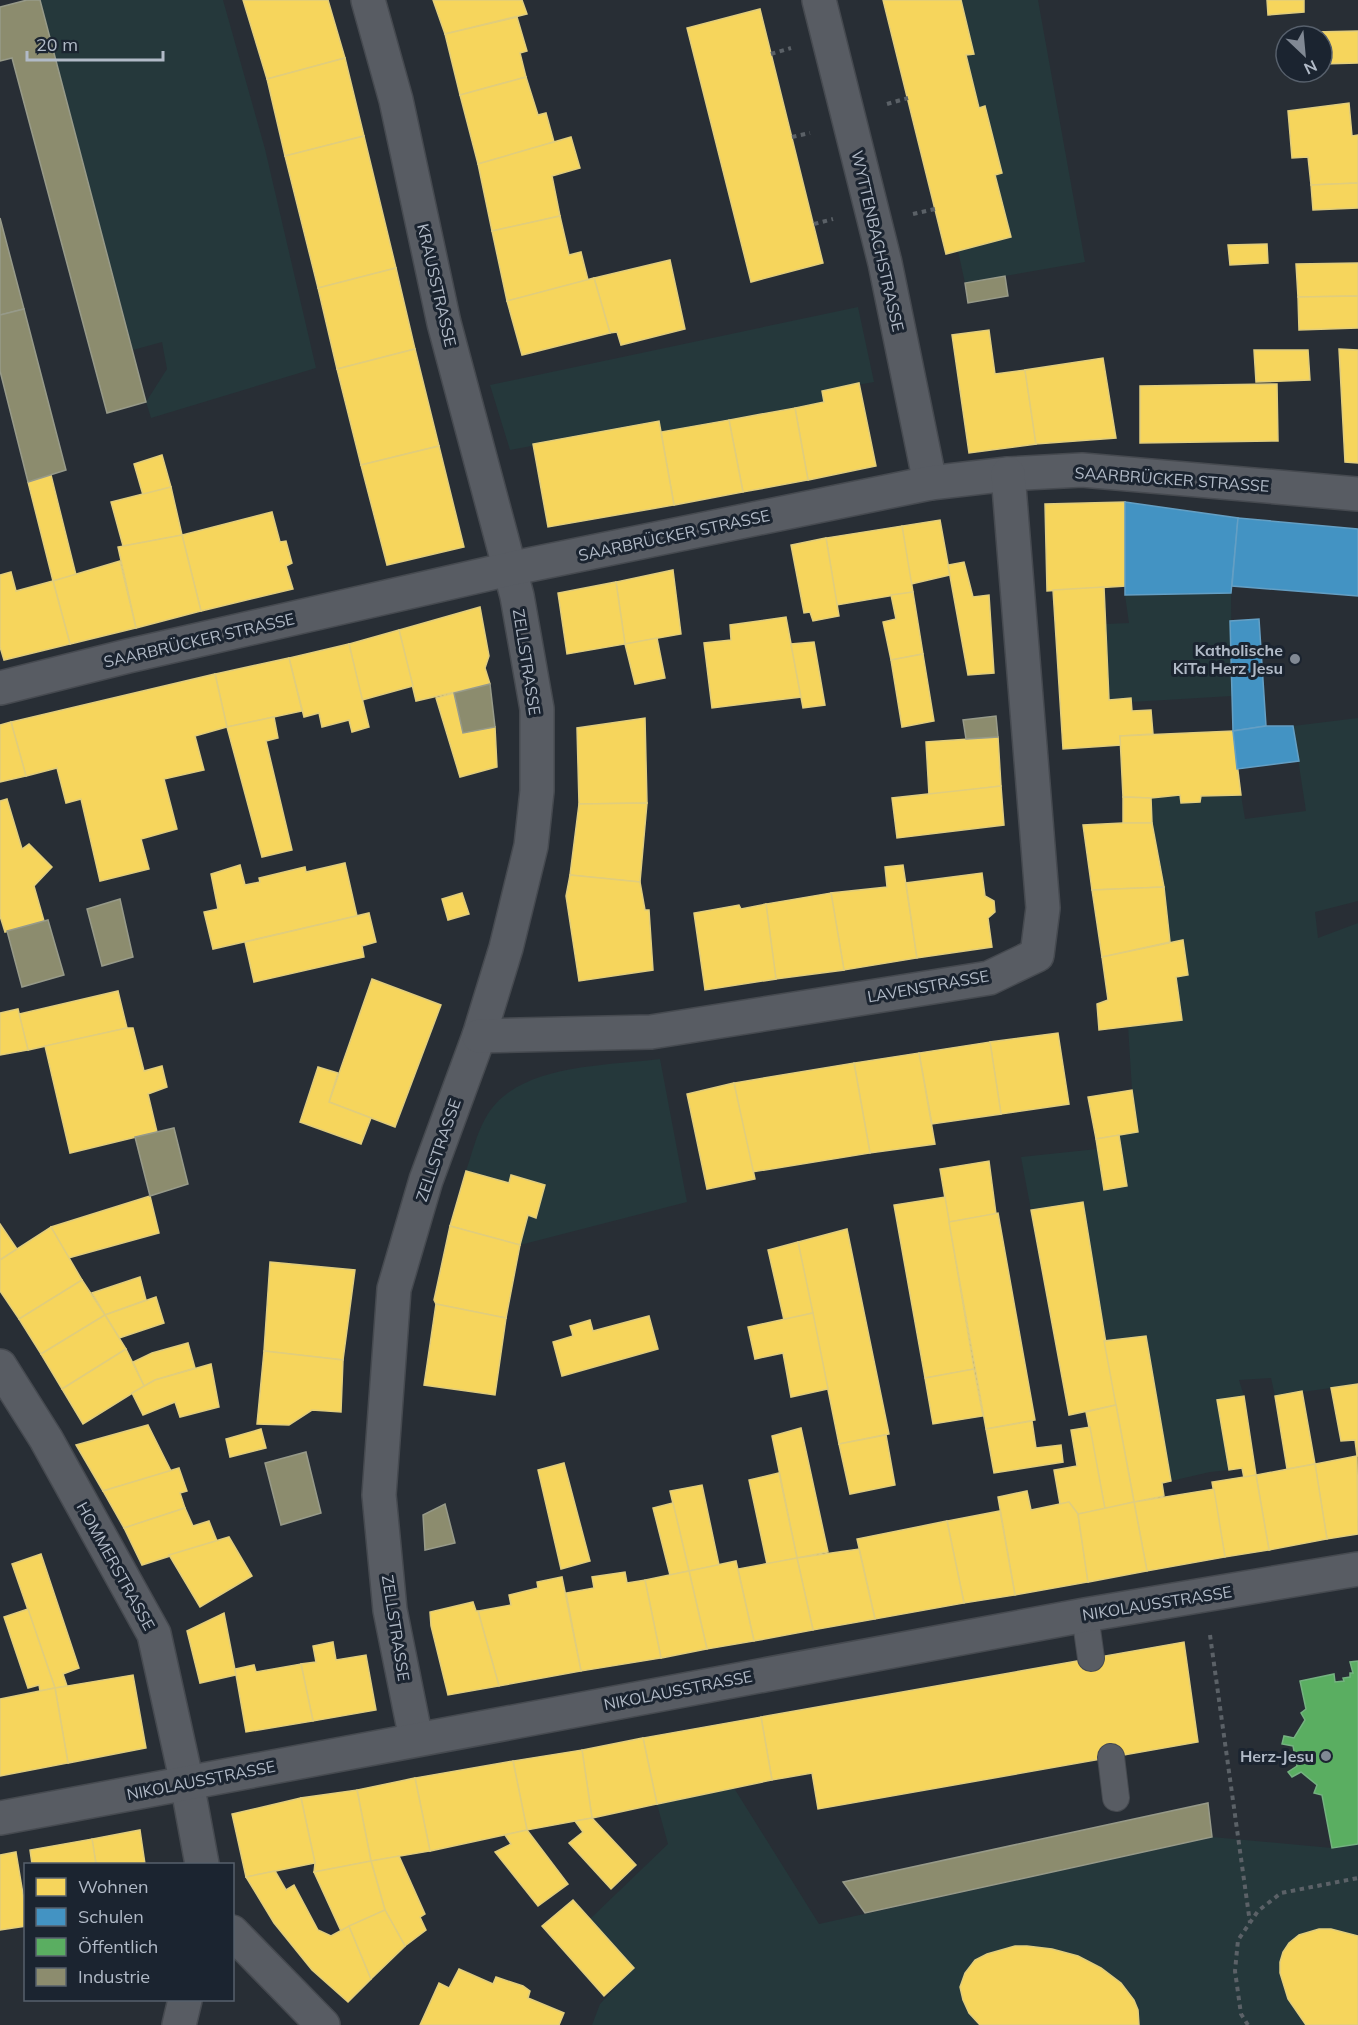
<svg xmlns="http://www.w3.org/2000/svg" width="1358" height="2025" font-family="Mulish,sans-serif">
  <rect width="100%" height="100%" fill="#282e35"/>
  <g fill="#25383b">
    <polygon points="40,0 223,0 265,149 316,368 151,418 146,402 167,369 162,342 133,350"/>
    <polygon points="961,0 1038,0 1085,262 965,283 958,251 1011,237 995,175 1002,173 986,107 979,108 966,55 974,53"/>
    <polygon points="858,307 874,382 822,391 824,402 661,432 659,422 510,450 490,385"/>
    <polygon points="1231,593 1232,696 1131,702 1131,698 1109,700 1105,624 1129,623 1125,595"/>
    <polygon points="1358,718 1358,901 1315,912 1318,938 1358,923 1358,1384 1275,1396 1271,1378 1239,1380 1244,1396 1217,1400 1229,1470 1210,1472 1171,1481 1146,1336 1104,1341 1082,1202 1031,1210 1021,1157 1097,1149 1104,1190 1127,1186 1119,1135 1138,1132 1132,1090 1128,1026 1181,1020 1176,977 1183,940 1170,942 1152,823 1151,798 1180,795 1181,803 1199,802 1201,796 1241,795 1245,819 1306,811 1293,726"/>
    <path d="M 660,1059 L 687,1202 L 520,1245 L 528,1215 L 537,1218 L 544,1185 L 511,1175 L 509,1183 L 466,1171 C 472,1154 476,1135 485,1119 C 513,1064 605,1066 660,1059 Z"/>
    <polygon points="734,1788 819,1924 1212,1837 1332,1848 1358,1844 1358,2025 592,2025 600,2004 634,1968 590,1919 668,1844 657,1804"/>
  </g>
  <g fill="#f6d55c" stroke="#e1cd7c" stroke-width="1.5">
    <polygon points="243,0 328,0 345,58 267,79"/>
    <polygon points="433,0 522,0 527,14 445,34"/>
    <polygon points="883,0 961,0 974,54 966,55 979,108 985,106 1002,173 995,175 1011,237 946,254"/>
    <polygon points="1267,0 1304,0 1304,12 1268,15"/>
    <polygon points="760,9 823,263 751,282 687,28"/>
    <polygon points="517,17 527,51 520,53 526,77 460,95 445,34"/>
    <polygon points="1358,31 1358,63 1322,64 1322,36 1314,36 1314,32"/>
    <polygon points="345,58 364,136 285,156 267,79"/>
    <polygon points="526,77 538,115 546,113 554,142 478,164 460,95"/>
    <polygon points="1349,103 1352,136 1358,135 1358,183 1311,185 1308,157 1292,158 1288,111"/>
    <polygon points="364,136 396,268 318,288 285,156"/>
    <polygon points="571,137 580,168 552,176 560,216 492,231 478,164"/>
    <polygon points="1358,183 1358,208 1313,210 1311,185"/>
    <polygon points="560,216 569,255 581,252 588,280 507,301 492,231"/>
    <polygon points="1267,244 1268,263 1230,265 1228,245"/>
    <polygon points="670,260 685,329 621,345 617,332 610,333 594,278"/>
    <polygon points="1358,263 1358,296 1298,297 1296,264"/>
    <polygon points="396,268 415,349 337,369 318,288"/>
    <polygon points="594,278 610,333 522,355 507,301"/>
    <polygon points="1358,296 1358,328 1299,330 1298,297"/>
    <polygon points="989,330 995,374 1025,370 1036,444 969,453 952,335"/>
    <polygon points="415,349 439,446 361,465 337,369"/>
    <polygon points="1339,349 1358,350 1358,463 1345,462"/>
    <polygon points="1254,350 1308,350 1310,380 1256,382"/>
    <polygon points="1103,358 1116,438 1036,444 1025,370"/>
    <polygon points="859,383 876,466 808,480 795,408 824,402 822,391"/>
    <polygon points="1277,384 1278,441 1140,443 1140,386"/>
    <polygon points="795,408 808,480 743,492 729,420"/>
    <polygon points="729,420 743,492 674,505 661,432"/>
    <polygon points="659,421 674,505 548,527 533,444"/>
    <polygon points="439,446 464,547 387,565 361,465"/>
    <polygon points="162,455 171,487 143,495 134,464"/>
    <polygon points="51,475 76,575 53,581 28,482"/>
    <polygon points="171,487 182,535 123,546 111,502"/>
    <polygon points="1125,502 1126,586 1047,591 1045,504"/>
    <polygon points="272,512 280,542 286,541 292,563 286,566 293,589 201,611 182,535"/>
    <polygon points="940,520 950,575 911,584 902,526"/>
    <polygon points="902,526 913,592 837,605 826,538"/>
    <polygon points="182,535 201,611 136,628 118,547"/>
    <polygon points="826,538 839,616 813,621 810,612 804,613 791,545"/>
    <polygon points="120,561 136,628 70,644 53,581"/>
    <polygon points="964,562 973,597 989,595 994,673 968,675 948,565"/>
    <polygon points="673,570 681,634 625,644 616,582"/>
    <polygon points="11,572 16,591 53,581 70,644 4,660 0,647 0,575"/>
    <polygon points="616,582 625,644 567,654 558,593"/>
    <polygon points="1104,587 1109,700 1131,698 1132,711 1151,710 1153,734 1120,736 1121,745 1063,749 1053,590"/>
    <polygon points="913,592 923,654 891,660 883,622 896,619 891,595"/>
    <polygon points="480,607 489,656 485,668 490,684 416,701 399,630"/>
    <polygon points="786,617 801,697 712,708 704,643 731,640 730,625"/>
    <polygon points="399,630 413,686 362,700 349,644"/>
    <polygon points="657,638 665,678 635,684 625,644"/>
    <polygon points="814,642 825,705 803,708 791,644"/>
    <polygon points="349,644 369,727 352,732 349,720 322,727 319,713 304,717 289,658"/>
    <polygon points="923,654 934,721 902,727 891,660"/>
    <polygon points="289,658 302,711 227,727 215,674"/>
    <polygon points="215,674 227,727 195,736 204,770 164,779 177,829 141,839 149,869 100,881 81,799 66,803 57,768 26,776 11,722"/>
    <polygon points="454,693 463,733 495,727 497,767 460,777 436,698"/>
    <polygon points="274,717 278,738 266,741 292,850 262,857 227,727"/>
    <polygon points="645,718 647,803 579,804 577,728"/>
    <polygon points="11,722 26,776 0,782 0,725"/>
    <polygon points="1233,731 1241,795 1201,796 1200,802 1181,803 1180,795 1151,798 1123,797 1120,736"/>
    <polygon points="998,737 1001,786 929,795 926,742"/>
    <polygon points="1001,786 1004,825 897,838 892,798"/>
    <polygon points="1123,797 1151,798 1152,823 1123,823"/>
    <polygon points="7,799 22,849 29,844 52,867 34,886 44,921 5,932 0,916 0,801"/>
    <polygon points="647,803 640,882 570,875 579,804"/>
    <polygon points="1123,823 1152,823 1164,887 1092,890 1083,825"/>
    <polygon points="345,863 357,916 213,949 204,912 218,909 211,874 240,865 245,885 260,882 259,878 305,867 306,872"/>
    <polygon points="903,865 917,958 844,970 831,893 887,887 885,867"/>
    <polygon points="982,873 985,896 994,901 995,912 988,918 992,947 917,958 906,883"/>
    <polygon points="570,875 640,882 645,910 649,910 653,970 579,981 566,896"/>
    <polygon points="1164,887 1170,942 1102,957 1092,890"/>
    <polygon points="462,893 469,914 448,920 442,899"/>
    <polygon points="831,893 844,970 776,979 766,904"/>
    <polygon points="766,904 776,979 705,990 694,913 739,905 741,909"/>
    <polygon points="369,913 376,942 362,946 364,957 254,982 245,942"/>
    <polygon points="1183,940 1188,975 1176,977 1182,1020 1099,1030 1097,1004 1108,1000 1102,957"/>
    <polygon points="372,979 441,1005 395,1127 329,1102"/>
    <polygon points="118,991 127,1028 28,1050 19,1014"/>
    <polygon points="18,1009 28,1050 0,1055 0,1013"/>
    <polygon points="127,1028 133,1028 144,1071 162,1066 167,1087 148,1094 157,1132 70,1153 45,1046"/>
    <polygon points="1058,1033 1069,1104 1001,1114 990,1042"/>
    <polygon points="990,1042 1001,1114 932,1124 919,1053"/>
    <polygon points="919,1053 935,1144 870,1153 854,1063"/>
    <polygon points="854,1063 870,1153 752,1172 734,1083"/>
    <polygon points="318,1067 338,1073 329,1102 371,1118 361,1144 300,1122"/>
    <polygon points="734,1083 755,1179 707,1189 687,1094"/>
    <polygon points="1132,1090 1138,1132 1096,1139 1088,1097"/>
    <polygon points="1119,1135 1127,1186 1104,1190 1096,1139"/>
    <polygon points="989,1161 996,1214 949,1222 940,1169"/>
    <polygon points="466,1171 509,1183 511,1175 545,1185 536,1218 528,1215 520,1245 450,1226"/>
    <polygon points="150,1196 159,1233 68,1258 51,1227"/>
    <polygon points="945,1197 974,1369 925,1378 894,1205"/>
    <polygon points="1083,1202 1116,1405 1069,1415 1031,1210"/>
    <polygon points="998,1213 1035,1420 986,1429 949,1222"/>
    <polygon points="0,1224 17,1249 0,1260"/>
    <polygon points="450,1226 520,1245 506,1318 436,1304 434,1300"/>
    <polygon points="51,1227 82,1280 19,1319 0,1291 0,1260"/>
    <polygon points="847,1229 889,1434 839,1444 798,1242"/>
    <polygon points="798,1242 813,1313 784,1320 768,1250"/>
    <polygon points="270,1262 355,1270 343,1360 264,1351"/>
    <polygon points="140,1277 146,1300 105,1315 92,1293"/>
    <polygon points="82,1280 105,1315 41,1354 19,1319"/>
    <polygon points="156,1297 164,1323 119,1338 105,1315"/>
    <polygon points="436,1304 506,1318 495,1395 424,1385"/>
    <polygon points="813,1313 828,1389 791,1397 783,1353 755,1359 748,1327"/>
    <polygon points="105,1315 126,1349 62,1389 41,1354"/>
    <polygon points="649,1316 658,1349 562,1376 553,1342 573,1336 570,1326 590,1320 593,1331"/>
    <polygon points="1146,1336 1171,1481 1162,1483 1164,1496 1134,1502 1104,1341"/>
    <polygon points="188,1343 195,1368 155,1380 144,1386 133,1362 152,1353"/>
    <polygon points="126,1349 144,1386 83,1424 62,1389"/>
    <polygon points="264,1351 343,1360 341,1412 312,1410 289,1425 257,1424"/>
    <polygon points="211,1364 219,1407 180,1417 175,1402 143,1415 132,1393 155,1380"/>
    <polygon points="974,1369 983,1416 933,1424 925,1378"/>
    <polygon points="1358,1384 1358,1456 1357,1456 1355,1440 1341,1441 1331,1388"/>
    <polygon points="1302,1391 1315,1464 1287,1469 1275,1396"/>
    <polygon points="1244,1396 1256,1475 1244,1478 1242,1468 1229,1470 1217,1400"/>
    <polygon points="1116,1405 1134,1502 1105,1509 1086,1412"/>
    <polygon points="1032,1421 1036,1448 1061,1445 1063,1462 994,1473 986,1429"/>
    <polygon points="148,1425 171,1471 103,1491 76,1445"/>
    <polygon points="1090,1427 1105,1509 1078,1514 1069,1502 1060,1504 1054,1470 1077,1466 1071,1430"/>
    <polygon points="801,1428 828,1552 797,1558 772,1436"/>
    <polygon points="261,1429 266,1448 230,1457 226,1439"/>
    <polygon points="886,1435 895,1485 850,1494 839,1444"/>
    <polygon points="1357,1456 1358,1534 1327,1539 1315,1464"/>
    <polygon points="564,1463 590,1561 561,1569 538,1470"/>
    <polygon points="1315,1464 1327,1539 1269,1550 1256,1475"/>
    <polygon points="179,1468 187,1491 180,1493 185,1508 124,1528 103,1491"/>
    <polygon points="779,1473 797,1558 767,1564 749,1480"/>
    <polygon points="1256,1475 1269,1550 1225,1557 1212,1482"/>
    <polygon points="702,1485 719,1565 689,1571 670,1491"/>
    <polygon points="1214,1489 1225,1557 1147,1571 1134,1502"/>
    <polygon points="1027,1491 1031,1510 1069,1502 1078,1514 1088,1582 1015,1595 998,1497"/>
    <polygon points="1134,1502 1147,1571 1088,1582 1078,1514"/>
    <polygon points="673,1503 689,1571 670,1575 653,1508"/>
    <polygon points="185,1508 193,1526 209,1521 217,1541 142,1565 124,1528"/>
    <polygon points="1000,1511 1015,1595 964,1603 947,1521"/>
    <polygon points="947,1521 964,1603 875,1619 857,1539"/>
    <polygon points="229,1537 252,1576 200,1607 169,1555"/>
    <polygon points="859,1549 875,1619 813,1630 797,1558"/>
    <polygon points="41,1554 79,1668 63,1674 67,1686 55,1688 12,1564"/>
    <polygon points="797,1558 813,1630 754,1641 738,1569"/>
    <polygon points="736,1561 754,1641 707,1649 689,1571"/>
    <polygon points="689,1571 707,1649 661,1658 645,1580"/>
    <polygon points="625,1572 627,1583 645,1580 661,1658 581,1671 566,1593 594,1588 592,1577"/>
    <polygon points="562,1577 581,1671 499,1686 478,1611 511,1605 509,1595 538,1588 537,1582"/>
    <polygon points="473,1602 476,1611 478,1611 499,1686 448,1695 431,1626 430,1612"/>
    <polygon points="28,1609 55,1688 40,1691 39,1685 28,1688 4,1617"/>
    <polygon points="224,1613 236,1675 200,1683 187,1631"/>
    <polygon points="333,1642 336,1660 366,1655 376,1710 313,1721 301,1664 316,1662 313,1646"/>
    <polygon points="1184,1642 1198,1742 818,1809 812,1773 772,1780 761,1717"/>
    <polygon points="301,1664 313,1721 246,1732 235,1669 254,1665 256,1672"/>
    <polygon points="133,1675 146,1748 68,1763 55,1688"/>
    <polygon points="55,1688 68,1763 0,1776 0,1699"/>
    <polygon points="761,1717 772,1780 657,1804 643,1738"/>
    <polygon points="643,1738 657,1804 592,1818 582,1750"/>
    <polygon points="582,1750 592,1818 527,1830 513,1761"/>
    <polygon points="513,1761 527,1830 430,1851 415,1778"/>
    <polygon points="415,1778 430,1851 371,1861 357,1790"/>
    <polygon points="357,1790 371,1861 314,1872 315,1863 301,1798"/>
    <polygon points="301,1798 315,1863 246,1877 232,1814"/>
    <polygon points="592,1818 636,1865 611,1889 569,1843 583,1832 575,1821"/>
    <polygon points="140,1830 145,1864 96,1864 92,1839"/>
    <polygon points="527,1830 568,1884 538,1906 495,1852 511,1844 505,1835"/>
    <polygon points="92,1839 96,1864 32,1864 30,1850"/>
    <polygon points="16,1852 26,1912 26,1926 0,1930 0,1855"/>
    <polygon points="399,1856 425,1914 420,1917 426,1930 405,1946 385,1910 371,1861"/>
    <polygon points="371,1861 385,1910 341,1931 314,1872"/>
    <polygon points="275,1871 286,1890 294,1885 318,1930 331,1936 349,1926 371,1979 348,2002 312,1970 274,1923 246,1877"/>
    <polygon points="573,1900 634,1968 604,1996 542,1926"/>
    <polygon points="385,1910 405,1946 371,1979 349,1926"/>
    <polygon points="1319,1929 1331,1929 1358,1936 1358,2025 1306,2025 1288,1999 1280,1973 1280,1962 1283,1952 1289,1943 1299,1935"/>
    <polygon points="1015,1946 1027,1946 1052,1949 1078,1956 1101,1968 1121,1983 1134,2000 1138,2010 1139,2025 980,2025 969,2013 963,2000 960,1987 965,1973 975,1960 987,1954"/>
    <polygon points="459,1969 493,1984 496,1977 523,1986 530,1991 528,1998 564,2013 559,2025 420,2025 439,1983 449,1988"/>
  </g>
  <g fill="#4393c3" stroke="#649fc4" stroke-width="1.5">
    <polygon points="1125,502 1238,518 1231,593 1125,595"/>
    <polygon points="1238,518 1358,529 1358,596 1232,586"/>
    <polygon points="1259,619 1266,726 1233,731 1230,621"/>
    <polygon points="1266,726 1293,726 1299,761 1237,769 1233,731"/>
  </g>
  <polygon fill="#5aae61" stroke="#74b280" stroke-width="1.5" points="1358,1661 1358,1844 1332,1848 1322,1795 1314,1793 1317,1785 1301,1772 1292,1777 1288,1772 1297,1766 1293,1746 1282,1744 1284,1736 1294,1738 1305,1720 1301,1713 1306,1709 1300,1681 1334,1674 1335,1682 1344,1681 1343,1678 1350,1677 1350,1673 1353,1673 1350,1662"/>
  <g fill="#8c8c6e" stroke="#979a89" stroke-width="1.5">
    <polygon points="27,0 40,0 146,402 107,413 12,58 0,61 0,7"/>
    <polygon points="0,218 24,309 0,315"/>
    <polygon points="1005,276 1008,296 968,303 965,283"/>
    <polygon points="24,309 66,470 28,482 0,371 0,315"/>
    <polygon points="490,684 495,727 463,733 454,693"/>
    <polygon points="996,716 998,737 966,739 963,720"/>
    <polygon points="120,899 133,957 102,966 87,909"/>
    <polygon points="48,920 64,975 22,987 7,931"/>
    <polygon points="174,1128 188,1184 150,1196 135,1137"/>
    <polygon points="306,1452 321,1513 281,1525 265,1463"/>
    <polygon points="445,1504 455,1543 425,1550 423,1515"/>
    <polygon points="1208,1803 1212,1837 865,1913 843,1882"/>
  </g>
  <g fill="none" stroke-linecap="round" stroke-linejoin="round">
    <defs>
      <g id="lane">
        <polyline points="1085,1615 1091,1658"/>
        <polyline points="1111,1757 1116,1798"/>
      </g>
      <g id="street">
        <polyline points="368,0 396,100 444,323 517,596 537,709 537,791 531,846 506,948 479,1036 426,1180 394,1289 379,1495 390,1610 416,1739"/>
        <polyline points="819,0 885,263 930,483"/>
        <polyline points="0,688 128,656 509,569 930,483 1008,474 1082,470 1358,494"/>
        <polyline points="479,1036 651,1032 989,978 1037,955 1043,908 1008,474"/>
        <polyline points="0,1366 46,1439 154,1634 187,1783 202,1864"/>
        <polyline points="0,1818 1085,1615 1358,1569"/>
        <polyline points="232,1932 323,2025"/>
        <polyline points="179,2025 185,2000"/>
      </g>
    </defs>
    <use href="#lane" stroke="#464a50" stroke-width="28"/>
    <use href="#street" stroke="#464a50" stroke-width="36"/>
    <g stroke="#5b6167" stroke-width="4" stroke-dasharray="4.5 4.5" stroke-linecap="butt">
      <polyline points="771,54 791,48"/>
      <polyline points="887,104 908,98"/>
      <polyline points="792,137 810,133"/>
      <polyline points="913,214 935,209"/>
      <polyline points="814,224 833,219"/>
      <polyline points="1210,1635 1250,1923"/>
      <polyline points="1248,2025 1241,2014 1235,1971 1238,1940 1258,1911 1281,1893 1358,1878"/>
    </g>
    <use href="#lane" stroke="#585c63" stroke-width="26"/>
    <use href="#street" stroke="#585c63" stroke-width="33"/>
  </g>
  <g fill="#818994" stroke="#1b2430" stroke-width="2">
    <circle cx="1295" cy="659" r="6"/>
    <circle cx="1326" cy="1756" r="6"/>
  </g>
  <g text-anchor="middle" stroke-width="6" stroke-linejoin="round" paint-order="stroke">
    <g font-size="16" fill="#b1bac7" stroke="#1b2430">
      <text transform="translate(878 241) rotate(77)" y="6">WYTTENBACHSTRASSE</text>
      <text transform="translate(437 285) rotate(77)" y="6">KRAUSSTRASSE</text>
      <text transform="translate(1172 479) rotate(4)" y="6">SAARBRÜCKER STRASSE</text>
      <text transform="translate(674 535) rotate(-12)" y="6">SAARBRÜCKER STRASSE</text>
      <text transform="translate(199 640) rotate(-13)" y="6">SAARBRÜCKER STRASSE</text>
      <text transform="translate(527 662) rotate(81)" y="6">ZELLSTRASSE</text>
      <text transform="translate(928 986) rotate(-10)" y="6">LAVENSTRASSE</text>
      <text transform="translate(438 1150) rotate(-71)" y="6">ZELLSTRASSE</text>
      <text transform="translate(116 1566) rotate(61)" y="6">HOMMERSTRASSE</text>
      <text transform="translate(1157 1603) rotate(-9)" y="6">NIKOLAUSSTRASSE</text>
      <text transform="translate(396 1628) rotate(81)" y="6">ZELLSTRASSE</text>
      <text transform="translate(678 1690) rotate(-11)" y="6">NIKOLAUSSTRASSE</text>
      <text transform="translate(201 1780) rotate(-11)" y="6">NIKOLAUSSTRASSE</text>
    </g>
    <g font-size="16" font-weight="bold" fill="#b1bac7" stroke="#1b2430" text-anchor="end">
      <text x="1283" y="656">Katholische<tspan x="1283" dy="18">KiTa Herz Jesu</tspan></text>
      <text x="1314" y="1762">Herz-Jesu</text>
    </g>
  </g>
  <rect x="24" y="1863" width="210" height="138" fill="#1b2430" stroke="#57606c" stroke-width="1.5"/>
  <rect x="36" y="1878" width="30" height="18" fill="#f6d55c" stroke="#57606c" stroke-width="1.5"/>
  <text x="78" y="1893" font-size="18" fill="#b1bac7">Wohnen</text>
  <rect x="36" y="1908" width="30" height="18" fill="#4393c3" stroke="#57606c" stroke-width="1.5"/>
  <text x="78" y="1923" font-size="18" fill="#b1bac7">Schulen</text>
  <rect x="36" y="1938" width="30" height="18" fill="#5aae61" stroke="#57606c" stroke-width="1.5"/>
  <text x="78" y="1953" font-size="18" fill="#b1bac7">Öffentlich</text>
  <rect x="36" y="1968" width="30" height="18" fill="#8c8c6e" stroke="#57606c" stroke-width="1.5"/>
  <text x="78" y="1983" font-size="18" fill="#b1bac7">Industrie</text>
  <g transform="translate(1304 54) rotate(154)"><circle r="28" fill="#1b2430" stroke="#57606c" stroke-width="1.5"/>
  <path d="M0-4.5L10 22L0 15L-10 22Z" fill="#818994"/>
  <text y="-9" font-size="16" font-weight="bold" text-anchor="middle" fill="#b1bac7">N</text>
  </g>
  <path d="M27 51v9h136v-9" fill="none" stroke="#b1bac7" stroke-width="3"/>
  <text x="36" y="51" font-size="18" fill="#b1bac7" stroke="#1b2430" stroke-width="4.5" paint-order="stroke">20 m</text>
</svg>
